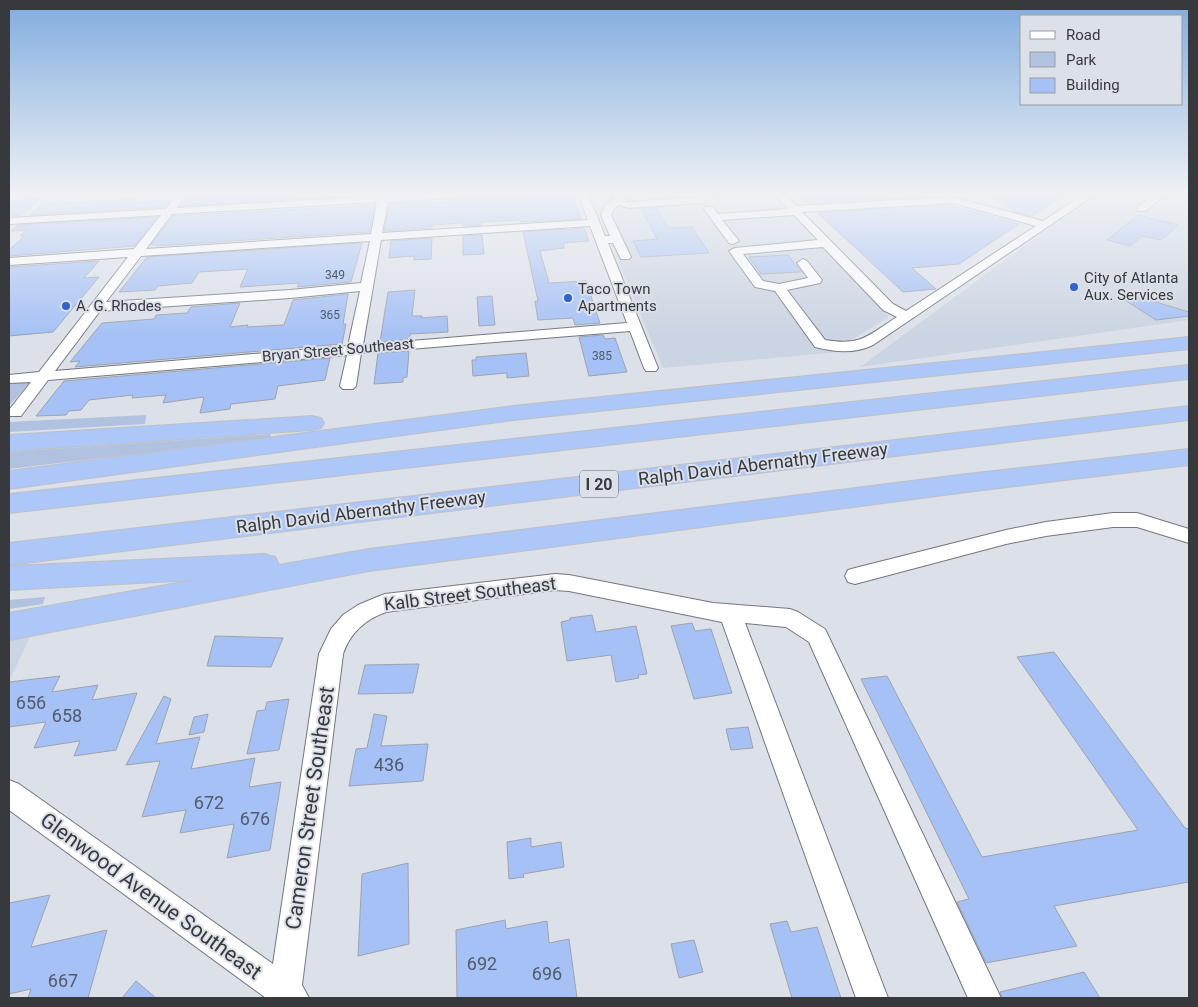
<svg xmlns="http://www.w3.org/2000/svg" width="1198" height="1007" font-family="Roboto,sans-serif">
  <rect width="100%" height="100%" fill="#dce0e9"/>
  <g fill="#cbd4e2">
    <polygon points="590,194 771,194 889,317 843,345 838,352 663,368"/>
    <polygon points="1095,194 1189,194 1189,320 860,367"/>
    <polygon points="30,637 9,681 9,640"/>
  </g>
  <g fill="#b1c2e1">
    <polygon points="32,380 9,406 9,382"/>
    <polygon points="146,415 145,424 9,432 9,422"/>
    <polygon points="271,434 270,438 9,469 9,452"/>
    <polygon points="45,597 43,604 9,609 9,600"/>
  </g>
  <g fill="#a5c1f5" stroke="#9ea3ab">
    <polygon points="276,194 275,196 305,194 303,199 181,206 186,199 199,198 201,195"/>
    <polygon points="555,194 572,194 581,219 521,222 520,220 481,222 481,225 462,226 462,223 432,225 432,228 384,231 390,204 462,201 462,199 468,197 485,196 491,196 492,198"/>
    <polygon points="798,194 912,194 916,197 808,203"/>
    <polygon points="989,194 1065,194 1032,216 1016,212"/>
    <polygon points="40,199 21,215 9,216 9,201"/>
    <polygon points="138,199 135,202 170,200 165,207 30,215 43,204"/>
    <polygon points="375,205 369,232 156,246 157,245 151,245 173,216"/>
    <polygon points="928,206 952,206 1019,224 959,264 912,268 936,289 903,292 818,213"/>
    <polygon points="656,208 668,228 692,227 709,253 641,257 633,241 657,239 641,209"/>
    <polygon points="1138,215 1178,225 1161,240 1142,236 1130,246 1107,240"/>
    <polygon points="157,217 134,246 9,256 9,250 25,235 20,236 26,230 11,231 18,225"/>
    <polygon points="584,228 589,241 563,243 564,248 540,251 549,283 586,281 600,323 575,325 573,318 538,320 535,301 538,301 523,232"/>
    <polygon points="482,235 484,254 463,255 463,236"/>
    <polygon points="432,238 431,259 414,260 414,256 389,258 391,241"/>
    <polygon points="362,243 351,282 297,287 299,283 240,287 248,269 199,272 192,283 158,286 155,290 119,292 147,257"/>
    <polygon points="788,255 801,272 761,274 749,257"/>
    <polygon points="99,261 84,278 99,277 53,332 9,336 9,267"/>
    <polygon points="415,290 412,316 422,316 421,318 447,316 448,332 410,334 410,339 380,342 388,292"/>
    <polygon points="1119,291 1189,312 1189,316 1156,320 1117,295"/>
    <polygon points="348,294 343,324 346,324 342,344 75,367 80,361 70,362 102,323 154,319 156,315 187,313 191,307 240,303 230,327 248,325 247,327 284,325 293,300"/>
    <polygon points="492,296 495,325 479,326 477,297"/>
    <polygon points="603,335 605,339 615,338 627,372 589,376 579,337"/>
    <polygon points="409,351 407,377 403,378 403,382 374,384 378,353"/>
    <polygon points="526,353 529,376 507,378 507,373 473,376 472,360 476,360 476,357"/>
    <polygon points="330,358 325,380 278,386 275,399 231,404 230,409 200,413 204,397 163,403 166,395 132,398 133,395 89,400 81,410 69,411 66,415 36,416 64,381"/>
    <polygon points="592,615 596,632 636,626 647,674 638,675 639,678 616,682 611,655 567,661 561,622 570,620 570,618"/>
    <polygon points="692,623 695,631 711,629 732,693 694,699 671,626"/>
    <polygon points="215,636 283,638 271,667 207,666"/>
    <polygon points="1054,652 1185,828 1189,829 1189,882 1054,906 1077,946 986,963 957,902 969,899 861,679 887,676 982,857 1138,830 1017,657"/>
    <polygon points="419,664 413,693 358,694 365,665"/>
    <polygon points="60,676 52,692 98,685 92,700 137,693 116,750 74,756 80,741 34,748 46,722 9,727 9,682"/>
    <polygon points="164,696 171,699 156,744 200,737 191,769 255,758 249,787 281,782 270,850 227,858 234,824 180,833 186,810 142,817 160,761 126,765"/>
    <polygon points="289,699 279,750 247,754 257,711 265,710 267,702"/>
    <polygon points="208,714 204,732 189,735 194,717"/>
    <polygon points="374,714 387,716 381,746 428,744 423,781 349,786 356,749 367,748"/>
    <polygon points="748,727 753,748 731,750 726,729"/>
    <polygon points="531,838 531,847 561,842 564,867 523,874 524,877 509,879 507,842"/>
    <polygon points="408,863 409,944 358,956 362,874"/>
    <polygon points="50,895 31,947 107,930 88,998 28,998 31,989 9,994 9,903"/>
    <polygon points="505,920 506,929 547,921 549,943 569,939 577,998 457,998 456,930"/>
    <polygon points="787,921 791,932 817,927 841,998 792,998 770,924"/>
    <polygon points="694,940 703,972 679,978 671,944"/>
    <polygon points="1084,972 1100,998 1003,998 1000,992"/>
    <polygon points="136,981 156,998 122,998"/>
  </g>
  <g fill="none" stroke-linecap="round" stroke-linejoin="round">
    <defs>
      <g id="minor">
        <path d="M 177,194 L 187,194 L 177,208 L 379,196 L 379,194 L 469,194 L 464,197 L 388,202 L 382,233 L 588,220 L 578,194 L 588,194 L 605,236 L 610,236 L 601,215 L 605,206 L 615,198 L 612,194 L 622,194 L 627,202 L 629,202 L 700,197 L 704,194 L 713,196 L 702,203 L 629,208 L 619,205 L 614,209 L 611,215 L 631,257 L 629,259 L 621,259 L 613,243 L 608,243 L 658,368 L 656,371 L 646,371 L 644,368 L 630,331 L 361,353 L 356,386 L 353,389 L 343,389 L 340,386 L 347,355 L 48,380 L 21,416 L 9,416 L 9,410 L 31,382 L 9,383 L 9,375 L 39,372 L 128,257 L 9,265 L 9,258 L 134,249 L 161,215 L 9,224 L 9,218 L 166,209 ZM 377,202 L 371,234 L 146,249 L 172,214 ZM 590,226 L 627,323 L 363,345 L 381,240 ZM 370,241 L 361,283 L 290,290 L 106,302 L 141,256 ZM 360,291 L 348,346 L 55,371 L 100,311 L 290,298 Z"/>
        <path d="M 774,194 L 785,194 L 796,206 L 953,197 L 1043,221 L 1084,194 L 1096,194 L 873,345 C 854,354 835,352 815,347 L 775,291 L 755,287 L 729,251 L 735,248 L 818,240 L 794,215 L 722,220 L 739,241 L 733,244 L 729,243 L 704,209 L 705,207 L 713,207 L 718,214 L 788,209 ZM 953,203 L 1036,226 L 906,311 L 893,304 L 802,212 ZM 823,247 L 883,310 L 897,317 C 867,336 862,346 825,340 L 787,290 L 820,283 L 822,280 L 807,261 L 803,259 L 797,263 L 808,278 L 779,284 L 763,281 L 743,254 Z"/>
        <polygon points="1154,194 1165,194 1146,211 1138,211 1138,207"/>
        <polygon points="1113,513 1137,513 1189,529 1189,543 1137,527 1113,527 1046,536 1006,544 855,584 848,582 845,576 848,570 855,568 1006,530 1046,522"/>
        <path d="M 555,574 L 569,575 L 713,603 L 790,609 L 798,612 L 825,629 L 1001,998 L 968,998 L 809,642 L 786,627 L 745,623 L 888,998 L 856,998 L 722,622 L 569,591 L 555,590 L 386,612 C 366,619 350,633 343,654 L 302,985 L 309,998 L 266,998 L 9,810 L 9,780 L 19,784 L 273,964 L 319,654 L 331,629 L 343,615 L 358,605 L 377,597 L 385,594 Z"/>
      </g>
      <g id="highway">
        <polygon points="1189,337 1189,349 513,420 9,489 9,471 513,406"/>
        <polygon points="1189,365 1189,379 9,513 9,494"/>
        <polygon points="1189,406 1189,420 9,565 9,543"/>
        <polygon points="312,416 321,418 324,423 321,428 312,430 9,451 9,435"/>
        <polygon points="1189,449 1189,465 967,492 369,571 9,640 9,613 194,580 9,590 9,566 264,554 275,557 279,565 369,549 967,474"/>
      </g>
    </defs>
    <use href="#minor" stroke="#73777f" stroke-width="2"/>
    <use href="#highway" stroke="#bfc0c1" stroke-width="2"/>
    <use href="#minor" fill="#fff" fill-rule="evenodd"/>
    <use href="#highway" fill="#acc7f8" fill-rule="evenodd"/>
  </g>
  <linearGradient id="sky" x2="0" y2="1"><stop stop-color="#80acdf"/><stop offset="0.58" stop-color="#eff1f5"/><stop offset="1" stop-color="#eff1f5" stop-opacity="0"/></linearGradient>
  <rect width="1198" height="335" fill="url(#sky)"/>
  <g fill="#2e63d2" stroke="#dce0e9" stroke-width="2">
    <circle cx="1074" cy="287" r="5"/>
    <circle cx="568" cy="298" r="5"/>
    <circle cx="66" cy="306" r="5"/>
  </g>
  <g text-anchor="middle" stroke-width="4" stroke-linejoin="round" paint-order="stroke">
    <g font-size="12" fill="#525b6b">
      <text x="335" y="279">349</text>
      <text x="330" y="319">365</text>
      <text x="602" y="360">385</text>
    </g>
    <g font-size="15" fill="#37393d" stroke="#dce0e9" text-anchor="start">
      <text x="1084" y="283">City of Atlanta<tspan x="1084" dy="17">Aux. Services</tspan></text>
      <text x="578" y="294">Taco Town<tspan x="578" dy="17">Apartments</tspan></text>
      <text x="76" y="311">A. G. Rhodes</text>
    </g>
    <g font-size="15" fill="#37393d" stroke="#dce0e9">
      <text transform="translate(338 350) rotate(-5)" y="5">Bryan Street Southeast</text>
    </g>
    <rect fill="#dce0e9" stroke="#686b71" stroke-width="1" x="580" y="470.5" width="38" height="27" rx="4"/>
    <g font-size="16" font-weight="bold" fill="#37393d">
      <text x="599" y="490">I 20</text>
    </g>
    <g font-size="18" fill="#37393d" stroke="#dce0e9">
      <text transform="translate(763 464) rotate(-7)" y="6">Ralph David Abernathy Freeway</text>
      <text transform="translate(361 512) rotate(-7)" y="6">Ralph David Abernathy Freeway</text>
      <text transform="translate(470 594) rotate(-7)" y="6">Kalb Street Southeast</text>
    </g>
    <g font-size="18" fill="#525b6b">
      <text x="31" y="709">656</text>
      <text x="67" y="722">658</text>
      <text x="389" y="771">436</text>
      <text x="209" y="809">672</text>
      <text x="255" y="825">676</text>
      <text x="482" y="970">692</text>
      <text x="547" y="980">696</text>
      <text x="63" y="987">667</text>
    </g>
    <g font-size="21" fill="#37393d" stroke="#dce0e9">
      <text transform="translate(310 808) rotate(-82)" y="7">Cameron Street Southeast</text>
      <text transform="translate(151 896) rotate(36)" y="7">Glenwood Avenue Southeast</text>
    </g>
  </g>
  <rect width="1198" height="1007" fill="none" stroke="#37393d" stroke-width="20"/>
  <rect x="1020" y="15" width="162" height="90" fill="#dce0e9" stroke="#9a9da4"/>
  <rect x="1030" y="31" width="25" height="8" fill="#ffffff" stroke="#9a9da4"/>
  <text x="1066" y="40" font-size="15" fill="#37393d">Road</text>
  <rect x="1030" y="52" width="25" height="15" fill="#b1c2e1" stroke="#9a9da4"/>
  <text x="1066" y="65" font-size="15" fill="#37393d">Park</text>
  <rect x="1030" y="78" width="25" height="15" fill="#a5c1f5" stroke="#9a9da4"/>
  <text x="1066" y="90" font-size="15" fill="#37393d">Building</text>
</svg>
